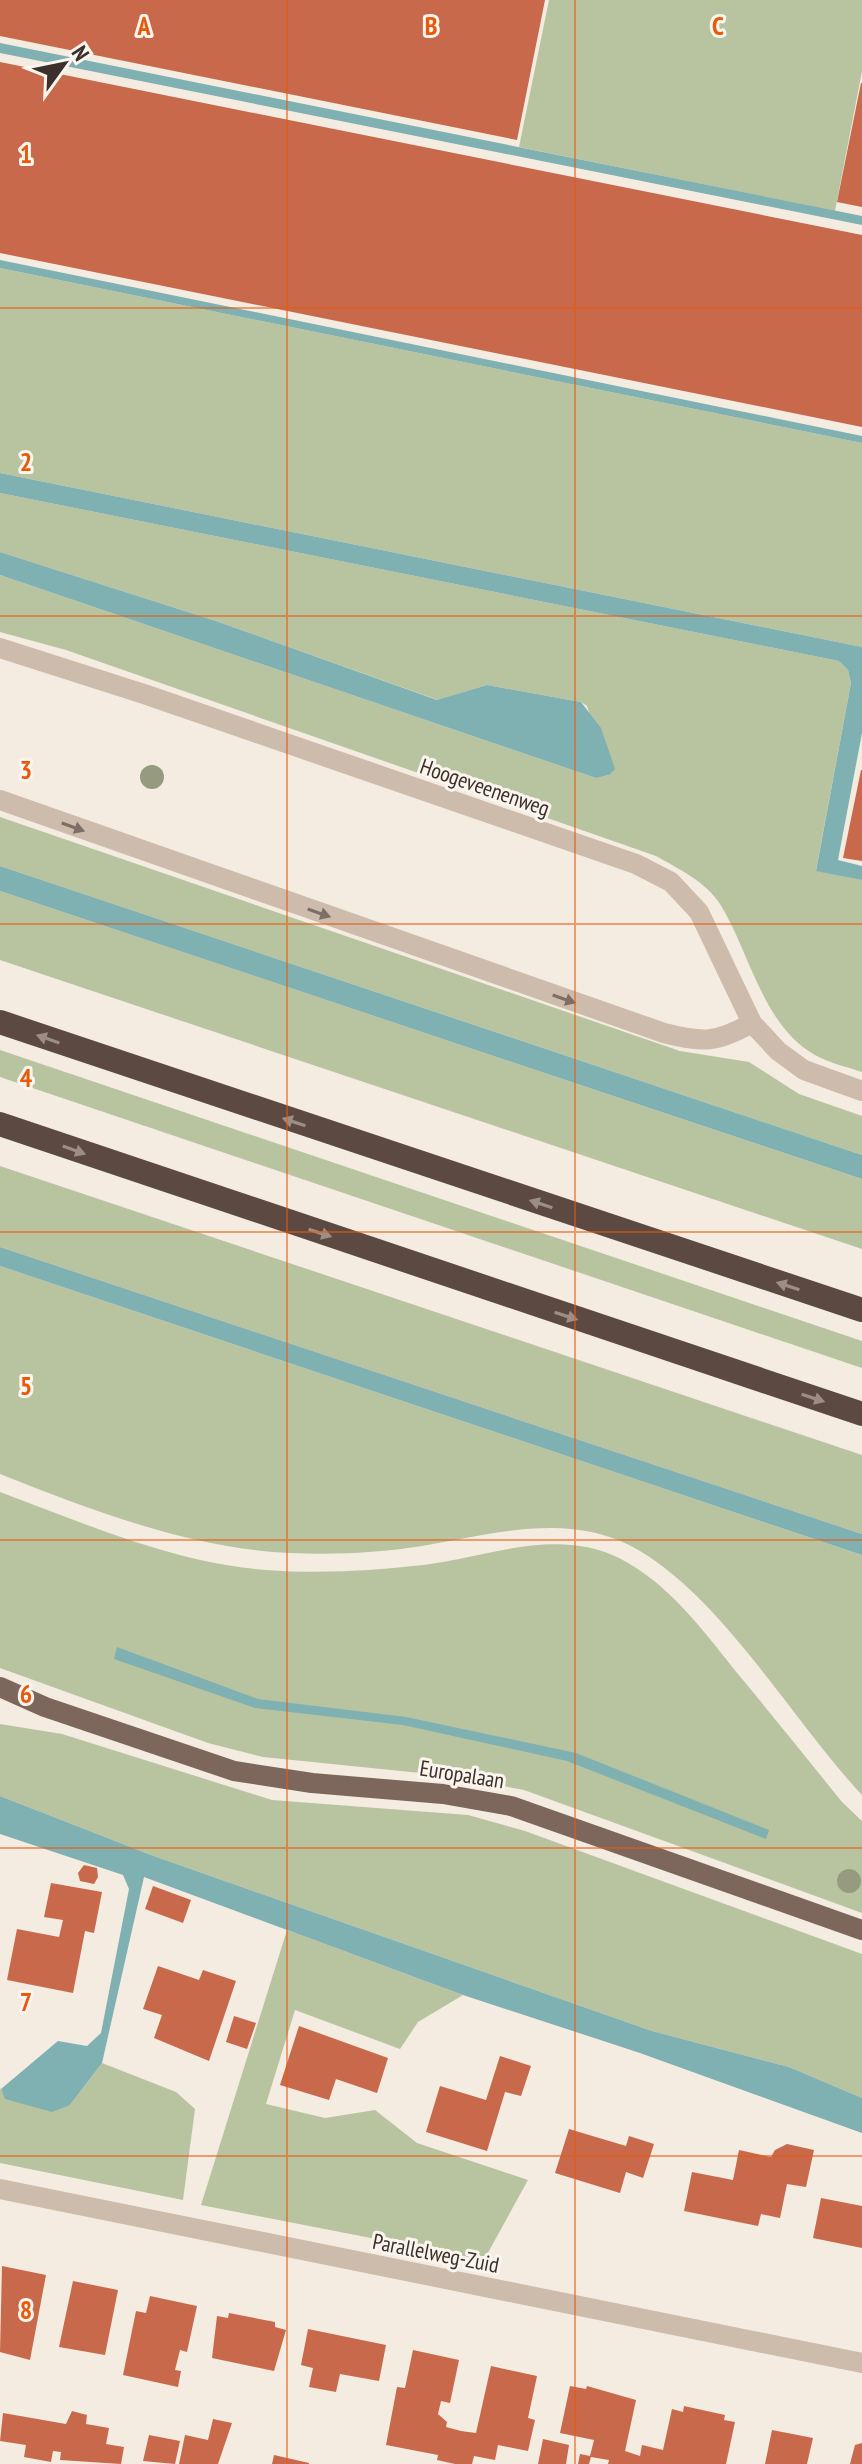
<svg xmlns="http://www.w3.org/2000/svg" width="862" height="2464" font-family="'PT Sans Narrow',sans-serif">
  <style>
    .green { fill: #b8c4a0 }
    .water { fill: #7fb0b2 }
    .building { fill: #c8694b }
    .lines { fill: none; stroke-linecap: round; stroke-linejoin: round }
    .minor { stroke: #cdbbac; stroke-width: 20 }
    .major { stroke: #7d675c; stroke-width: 20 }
    .highway { stroke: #5c4a42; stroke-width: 24 }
    .tree { fill: #969b7f }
    .oneway { fill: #7d6f65 }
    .oneway2 { fill: #9c8e87 }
    .grid { fill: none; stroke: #e8590c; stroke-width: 2; stroke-opacity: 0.55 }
    .labels { text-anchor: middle; stroke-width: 6; stroke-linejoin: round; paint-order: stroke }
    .street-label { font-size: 22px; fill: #3b302b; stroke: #fbf5ee }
    .grid-label { font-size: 26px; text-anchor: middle; font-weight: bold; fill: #e8590c; stroke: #fbf5ee; stroke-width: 6; stroke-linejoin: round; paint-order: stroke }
  </style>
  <rect width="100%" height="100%" fill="#f4ebe1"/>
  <path class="green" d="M549,0h313v71l-27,140 -316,-64z
    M0,268l862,175v204l-862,-174z
    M0,493l839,168 9,9 3,13 -35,187 46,10v192c-15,-5 -33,-9 -47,-17 -53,-30 -65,-103 -95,-151 -14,-22 -41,-35 -64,-48l-590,-206 -66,-18v-57l596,203 13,-3 -22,-69 -6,-4 -94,-17 -49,15 -222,-79 -216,-69z
    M0,817l680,234 69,11 50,32 63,22v39l-862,-289z
    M0,891l862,288v70l-862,-289z
    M0,1050l862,291v27l-862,-291z
    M0,1166l862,289v79l-862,-287z
    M0,1266l862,289v240c-69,-74 -137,-193 -222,-244 -68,-41 -146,-17 -218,-5 -44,7 -88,9 -132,7 -101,-5 -197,-42 -290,-79z
    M0,1492c86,32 174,71 266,78 52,4 105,1 157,-5 64,-8 133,-38 196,-7 52,26 88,78 124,122 33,40 66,81 99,122l20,19v92l-338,-123 -74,-14 -187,-19 -55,-14 -208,-75z
    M0,1724l62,10 210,66 196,15 57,16 337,123v144l-73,-31 -137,-36 -501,-176 -151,-59z
    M287,1930l176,65 -45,27 -18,27 -105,-39 -29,94 59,14 50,-8 42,33 111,37 -44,80 -283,-55z
    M102,2063l74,29 19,17 -12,91 -183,-37v-75l6,11 64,6z"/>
  <path class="water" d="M0,43l862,173v9l-862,-172z
    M0,260l862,176v7l-862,-175z
    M0,473l862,174v86l-24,127 24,6v14l-46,-9 35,-188 -3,-13 -9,-9 -839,-168z
    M0,552l216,69 221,79 50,-15 94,17 20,26 14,41 -6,6 -13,3 -596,-203z
    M0,866l862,289v24l-862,-288z
    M0,1247l862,287v21l-862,-289z
    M117,1647l141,52 148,18 170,36 193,77 -3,9 -199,-78 -164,-36 -148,-17 -141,-49z
    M0,1796l151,59 501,176 137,36 73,31v35l-222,-80 -177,-58 -319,-118 -42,186 -32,42 -18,7 -47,-13 -4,-10 57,-48 29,5 14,-13 28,-144 -6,-14 -123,-41z"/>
  <path class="building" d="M0,0h545l-28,140 -517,-104z
    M0,62l862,173v192l-862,-174z
    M861,83h1v124l-25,-5z
    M861,770h1v91l-19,-3z
    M84,1865l13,3 1,9 -4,7 -14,-3 -2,-8z
    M51,1883l51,9 -8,41 -9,-2 -12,62 -66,-13 10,-51 42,8 4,-17 -19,-3z
    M153,1886l38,14 -8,23 -38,-14z
    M158,1966l41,14 4,-10 33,11 -27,80 -55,-23 8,-23 -19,-6z
    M234,2016l22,7 -9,26 -21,-7z
    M299,2026l89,32 -11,35 -41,-14 -7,21 -49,-15z
    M500,2056l31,10 -10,30 -16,-4 -18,59 -61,-19 14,-46 46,14z
    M569,2129l57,17 3,-10 25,8 -11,34 -17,-6 -6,21 -65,-20z
    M787,2144l27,6 -8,37 -19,-3 -7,34 -19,-4 -3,12 -74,-15 8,-39 41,8 6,-30 32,7 4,-7z
    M821,2198l41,8v42l-49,-10z
    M2,2266l44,9 -16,85 -30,-8z
    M73,2281l45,9 -13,65 -46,-8z
    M150,2296l47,10 -10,46 -7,-2 -5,20 6,1 -3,16 -55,-12 13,-64 10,2z
    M229,2313l46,9v5l11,3 -12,41 -62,-13 5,-42 11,2z
    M308,2329l78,16 -7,36 -39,-7 -4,18 -27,-5 4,-19 -12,-3z
    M413,2350l46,10 -9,43 -9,-2 -3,13 9,8 -1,5 15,4 15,2 15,-67 46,10 -9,42 7,2 -7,31 -30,-6 -3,15 -21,-4 -2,8h-17l-18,-4 1,-5 -52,-10 11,-58 8,1z
    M570,2386l16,3 1,-3 49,14 -11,51 15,5 2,-11 21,5 9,-41 11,3 1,-6 41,9 -1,5 11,2 -9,42h-118l1,-4 -18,-3 -2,7h-11l2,-10 10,2 4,-16 -34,-7z
    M72,2411l15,4 -1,9 23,4 -3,16 18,3 -3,17 -61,-4 1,-8 -8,-1 -2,11 -27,-5 2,-12 -26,-4 3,-28 63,11z
    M213,2419l19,4 -14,41h-39l6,-29 23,5z
    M772,2430l41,8 -6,26h-42z
    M149,2435l31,6 -5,23 -32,-3z
    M543,2439l26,6 -3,19h-28z
    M862,2443v21h-12l5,-19z
    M274,2455l35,8v1h-37z"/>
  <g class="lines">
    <path class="minor" d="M0,648l144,46 492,170 35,18 28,30 53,111 26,28 26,19 58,21
      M0,800l664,233c40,10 52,10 88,-10
      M0,2189l862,174"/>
    <path class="major" d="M0,1687l45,20 189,64 78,12 131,11 68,12 351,124"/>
    <path class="highway" d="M0,1022l862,288
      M0,1124l862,290"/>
  </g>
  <g class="tree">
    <circle cx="152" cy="777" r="12"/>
    <circle cx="849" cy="1881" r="12"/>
  </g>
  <defs><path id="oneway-solid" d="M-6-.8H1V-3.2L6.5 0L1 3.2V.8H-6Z" transform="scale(2)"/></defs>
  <g class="oneway">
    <use href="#oneway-solid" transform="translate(73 827) rotate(20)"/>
    <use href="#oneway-solid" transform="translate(319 913) rotate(19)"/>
    <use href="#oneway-solid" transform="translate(564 999) rotate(19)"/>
  </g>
  <g class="oneway2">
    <use href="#oneway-solid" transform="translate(48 1039) rotate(-161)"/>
    <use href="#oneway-solid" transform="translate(294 1122) rotate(-162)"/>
    <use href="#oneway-solid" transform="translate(74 1150) rotate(20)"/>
    <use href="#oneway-solid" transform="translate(541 1204) rotate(-162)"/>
    <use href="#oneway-solid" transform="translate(320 1233) rotate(18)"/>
    <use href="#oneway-solid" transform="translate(788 1286) rotate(-162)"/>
    <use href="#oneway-solid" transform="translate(566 1316) rotate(18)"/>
    <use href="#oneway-solid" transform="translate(813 1398) rotate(18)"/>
  </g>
  <path class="grid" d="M287,0v2464M575,0v2464M0,308h862M0,616h862M0,924h862M0,1232h862M0,1540h862M0,1848h862M0,2156h862"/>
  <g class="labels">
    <g class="street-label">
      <text transform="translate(485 787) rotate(19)" y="8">Hoogeveenenweg</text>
      <text transform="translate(462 1774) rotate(9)" y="8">Europalaan</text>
      <text transform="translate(436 2253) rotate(11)" y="8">Parallelweg-Zuid</text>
    </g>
  </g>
  <g class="grid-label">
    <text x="144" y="35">A</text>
    <text x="431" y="35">B</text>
    <text x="718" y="35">C</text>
    <text x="26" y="163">1</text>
    <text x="26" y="471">2</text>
    <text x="26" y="779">3</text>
    <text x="26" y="1087">4</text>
    <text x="26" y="1395">5</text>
    <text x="26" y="1703">6</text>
    <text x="26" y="2011">7</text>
    <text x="26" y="2319">8</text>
  </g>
  <g transform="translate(64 64) rotate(57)" stroke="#fbf5ee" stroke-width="6" paint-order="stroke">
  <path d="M0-6L14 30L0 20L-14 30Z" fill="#3b302b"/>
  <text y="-12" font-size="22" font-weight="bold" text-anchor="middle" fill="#3b302b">N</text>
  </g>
</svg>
